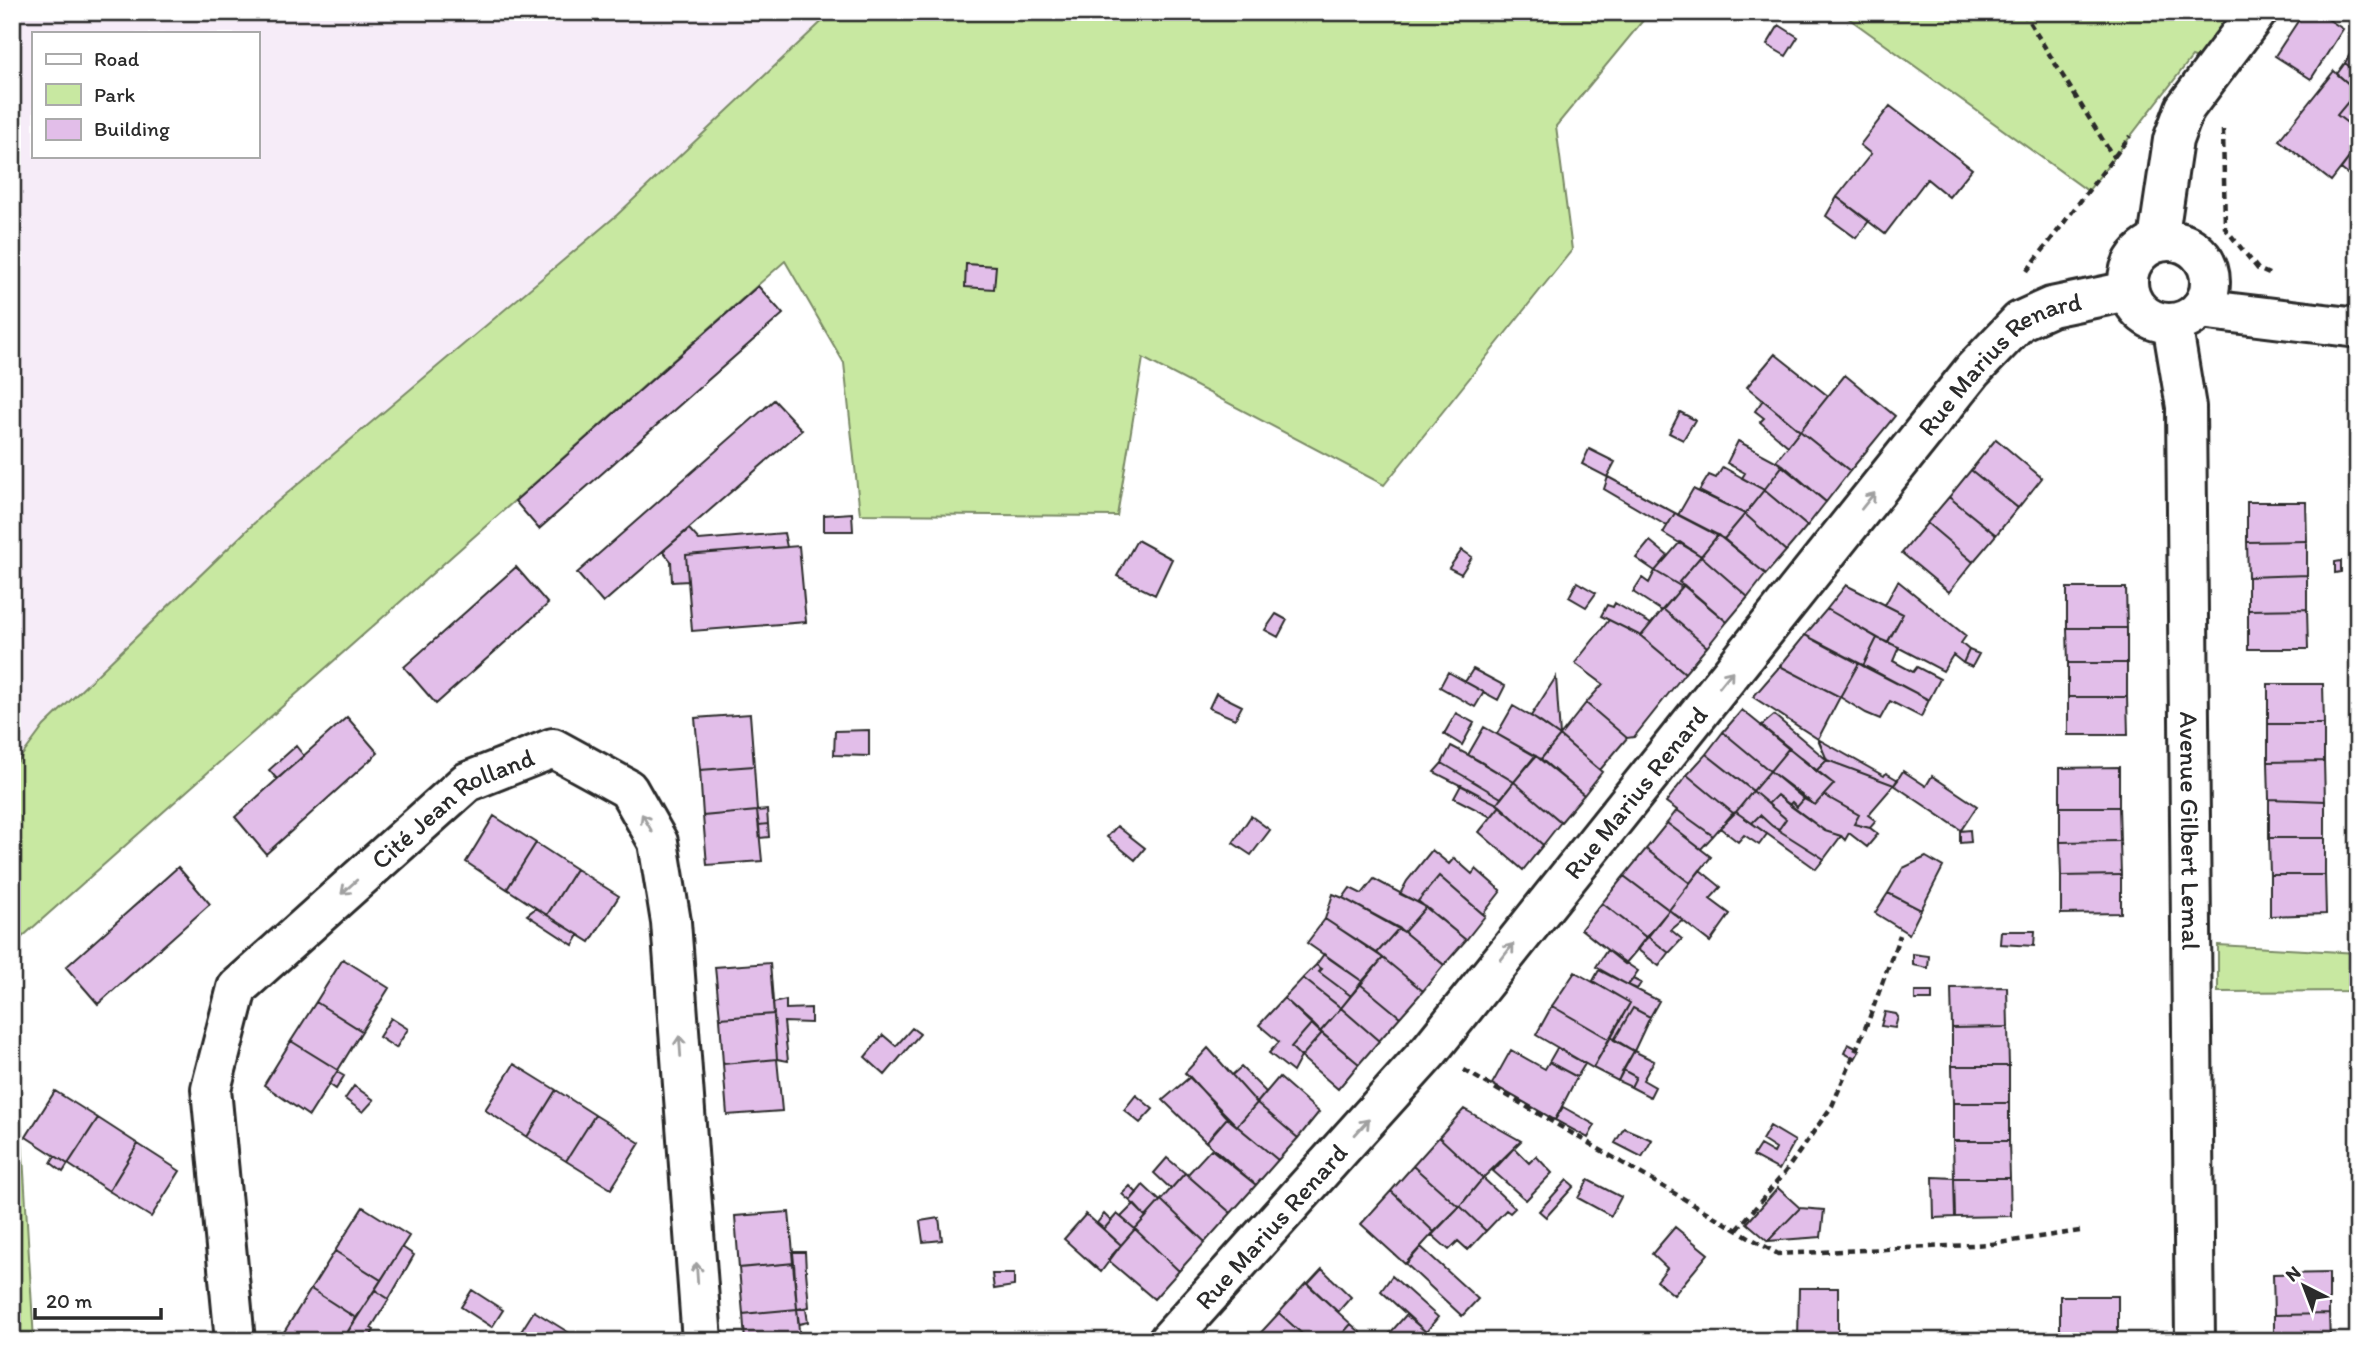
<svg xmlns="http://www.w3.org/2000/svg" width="2370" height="1353" font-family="Itim,sans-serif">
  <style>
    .built { fill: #f6ecf8; fill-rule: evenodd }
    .green { fill: #c8e8a1; stroke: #7a8a66; stroke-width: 2 }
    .building { fill: #e2bee9; stroke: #2b2b2b; stroke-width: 2 }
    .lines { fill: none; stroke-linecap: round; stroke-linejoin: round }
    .minor-casing { stroke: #2b2b2b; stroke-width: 44 }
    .path { stroke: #2b2b2b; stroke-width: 4.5; stroke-dasharray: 7 5; stroke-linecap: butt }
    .minor { stroke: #fff; stroke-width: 38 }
    .oneway { stroke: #a0a0a0 }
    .labels { text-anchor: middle; stroke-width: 5; stroke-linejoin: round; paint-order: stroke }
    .street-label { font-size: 26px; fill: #2b2b2b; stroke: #fff }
  </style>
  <rect width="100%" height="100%" fill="#fff"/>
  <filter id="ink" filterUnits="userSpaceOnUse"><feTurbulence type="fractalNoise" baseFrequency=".0143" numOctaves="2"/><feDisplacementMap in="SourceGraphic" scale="14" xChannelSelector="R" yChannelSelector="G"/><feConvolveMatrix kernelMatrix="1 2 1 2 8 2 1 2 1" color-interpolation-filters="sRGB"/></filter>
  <g filter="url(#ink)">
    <path class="built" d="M12,12h820l-215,203 -346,292 -227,219 -32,43zM33,33h224v123h-224z"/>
    <path class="green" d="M832,12h818l-94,114 16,124 -188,235 -241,-127 -26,158 -257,-2 -16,-151 -59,-102 -773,685v-177l32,-43 227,-219 346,-292z
      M1840,12h417l-40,54 -25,-9 -104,134z
      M2218,945l140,8v38l-140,1z
      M12,969l22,372h-22z"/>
    <path class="building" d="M2304,12h13l26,17 -32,50 -36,-23z
      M1779,25l19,12 -12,19 -19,-11z
      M2358,40v33l-13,-10z
      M2345,63l13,10v58l-21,-16 20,-24 -20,-17z
      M2334,71l23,20 -20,24 21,16v15l-27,35 -52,-41z
      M1890,106l82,63 -23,28 -22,-18 -42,55 -48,-37 34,-43 -11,-9z
      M2358,146v33l-2,2 -15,-12z
      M1837,197l32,24 -13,17 -30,-22z
      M966,264l30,2 -2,23 -29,-2z
      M758,286l25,28 -244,215 -24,-28z
      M1775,354l53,42 -28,35 -53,-44z
      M1845,375l50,41 -45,55 -50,-40z
      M774,400l28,30 -199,173 -26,-30z
      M1763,400l37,31 -12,15 -28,-24 4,-4 -9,-7z
      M1680,412l15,8 -12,20 -14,-7z
      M1800,431l50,40 -24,31 -50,-41z
      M1996,439l46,39 -24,30 -47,-38z
      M1738,441l45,24 -19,25 -22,-12 3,-5 -18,-10z
      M1589,449l26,13 -8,15 -25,-13z
      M1783,465l43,37 -19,24 -43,-36z
      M1723,467l41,23 -19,24 -46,-23 10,-16 7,3z
      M1971,470l47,38 -22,27 -47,-38z
      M1608,477l67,36 -8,13 -63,-37z
      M1693,489l52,25 -21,25 -46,-24z
      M1764,490l43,36 -21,25 -41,-37z
      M1949,497l47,38 -23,27 -46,-39z
      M2247,502h59l1,39 -60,1z
      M852,513l1,18h-29v-16z
      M1675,513l43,22 -17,21 -38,-23z
      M1745,514l41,37 -20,23 -42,-35z
      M1927,523l46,39 -24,30 -47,-39z
      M689,529l10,11 85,-7 3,14 -101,8 2,26 -16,1 -1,-21 -8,-10z
      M1718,535l48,39 -18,23 -47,-41z
      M1137,540l35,19 -17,36 -38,-19z
      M1650,541l18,15 -13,15 -19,-13z
      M2307,541v34l-59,2 -1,-35z
      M1680,542l21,14 -22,26 5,3 -2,2 -27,-16z
      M799,546l7,76 -114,9 -6,-76z
      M1462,550l10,7 -11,17 -12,-6z
      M1701,556l47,41 -21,25 -48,-40z
      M2341,561v11l-6,1v-11z
      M516,567l32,37 -112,100 -32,-37z
      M1655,571l27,16 -20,24 -29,-19 9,-14 7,5z
      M2307,575v34l-59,1v-33z
      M1898,581l68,55 -5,7 8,7 -6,13 -10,-8 -10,16 -55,-29 15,-28 -18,-9z
      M1577,582l19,11 -10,14 -17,-10z
      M1684,585l43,37 -20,25 -44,-38z
      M1846,585l57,29 -16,29 -60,-34z
      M2067,588h59l1,40h-60z
      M1615,603l36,21 -10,12 -40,-20 6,-11 6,2z
      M1663,609l44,38 -22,26 -44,-37z
      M1827,609l50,29 -14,28 -58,-31z
      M2307,609l1,40h-60v-39z
      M1276,614l11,6 -9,17 -13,-7z
      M1609,620l32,16 44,37 -51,64 -7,1 -41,-35 17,-19 -28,-21z
      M2067,628h60v35h-59z
      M1805,635l54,28 -19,34 -60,-31z
      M1877,638l22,9 -6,14 20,11 4,-5 23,12 -11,21 -66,-34z
      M1969,650l10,4 -7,13 -9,-4z
      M1859,663l70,37 -8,17 -31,-16 -10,18 -14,-6 -26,-16z
      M2068,663h59v34h-59z
      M1780,666l60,31 -22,42 -65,-42z
      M1473,669l32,17 -7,14 -33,-18z
      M1448,672l36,20 -9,15 -35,-20z
      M1556,677l4,59 -29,-20z
      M2268,684h55l1,40h-56z
      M1216,693l26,13 -7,13 -26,-11z
      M2068,697h59l1,38h-60z
      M1586,703l41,35 -27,32 -40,-34z
      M1513,706l26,15 21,15 -19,23 -44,-25z
      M1742,710l47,38 -19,23 -47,-39z
      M1456,713l18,10 -12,22 -18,-11z
      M750,714l4,52 -54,4 -5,-52z
      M1774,715l53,45 -11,11 -55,-45z
      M347,717l31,36 -112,101 -31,-37z
      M2268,724h56v37l-56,1z
      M1484,727l51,29 -21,26 -46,-27z
      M869,730v26l-35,-1 1,-24z
      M1723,732l47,39 -17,20 -47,-37z
      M1560,736l42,36 -18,23 -43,-36z
      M1818,739l66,37 2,-3 12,7 -4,5 -67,-25z
      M296,746l8,10 -27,23 -8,-9z
      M1451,746l27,14 36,22 -13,16 -59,-35z
      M1789,748l45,36 -19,21 -45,-34z
      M1706,754l47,37 -17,21 -3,1 -46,-38z
      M1536,756l48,39 -23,27 -47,-40z
      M1827,760l67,25 -26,30 8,6 -6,7 -16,-4 5,-9 -35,-20 10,-11 -18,-13z
      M2324,761l1,40 -56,-2 -1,-37z
      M1442,763l59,35 -4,6 -63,-32z
      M754,766l3,45 -54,5 -3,-46z
      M2119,767v40h-59v-39z
      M1770,771l34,28 -7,8 -5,-5 -3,3 -12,-10 -9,9 -15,-13z
      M1903,771l23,15 6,-10 45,30 -16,24 -67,-45z
      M1687,775l46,38 -20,23 -47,-34z
      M1514,782l47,40 -18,23 -46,-41z
      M1461,785l36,19 3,2 -9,11 -37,-19z
      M1753,791l33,28 -7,10 -7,-3 -12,-11 -8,8 -16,-11z
      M1777,795l48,36 16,5 -17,23 -52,-33 7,3 7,-10 -18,-15z
      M1824,795l35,20 -5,9 16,4 8,6 -11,13 -18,-14 -4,7 -4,-4 -16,-5 -36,-26 3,-3 5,5 7,-8 11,6z
      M2269,799l56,2v37h-56z
      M1500,806l43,39 -20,25 -44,-38z
      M2060,807h59l1,34 -60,1z
      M767,810l1,14 -9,1 -2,-14z
      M1677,810l36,26 -12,13 -34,-26z
      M757,811l5,50 -55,4 -4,-49z
      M1736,812l31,22 -8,11 -15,-10 -6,7 -18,-14z
      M1760,815l12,11 52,33 -8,10 -64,-46z
      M494,816l42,27 -29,46 -41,-27z
      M1251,816l19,14 -19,25 -18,-12z
      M1667,823l44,34 -21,26 -44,-34z
      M768,824l1,13 -9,1 -1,-13z
      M1117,826l28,22 -10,12 -28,-23z
      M1970,830l1,12 -11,1v-12z
      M2269,838h56v37h-55z
      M2120,841l1,34 -60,1 -1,-34z
      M536,843l40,26 -29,46 -40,-26z
      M1646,849l44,34 -21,27 -45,-34z
      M1432,850l17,14 5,-6 18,16 4,-5 25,22 -18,23 -44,-38 -21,25 5,4 -23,-11 7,-13z
      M1926,857l17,10 -22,43 -33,-17 15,-25z
      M178,867l32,37 -112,100 -32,-37z
      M576,869l43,27 -29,46 -43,-27z
      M1700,870l21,17 -11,12 20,15 -20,28 -41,-32z
      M2121,875v38l-60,1v-38z
      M2270,875h55l1,39 -56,2z
      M1439,876l46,40 -19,24 -48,-39z
      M1624,876l45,34 -22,28 -45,-35z
      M1374,879l52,28 -22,25 -61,-34 7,-10 12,6z
      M1888,893l33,17 -12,24 -34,-21z
      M1333,894l10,4 56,30 -22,25 -52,-34z
      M1602,903l45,35 -22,26 -44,-35z
      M1426,907l40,33 -22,25 -40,-33z
      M536,908l43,27 -6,10 -46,-30z
      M1669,910l14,10 -12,10 11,9 -13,14 -22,-17z
      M1325,919l58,39 -20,24 -56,-39z
      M1399,928l45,37 -21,26 -46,-38z
      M2001,931h34l-1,15 -34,-2z
      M1647,936l22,17 -10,13 -22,-17z
      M1607,950l31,21 -10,14 -32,-18z
      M1324,954l39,28 -12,14 -32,-24 3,-3 -6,-4z
      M1913,954l16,2 -1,12 -15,-3z
      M1383,958l40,33 -23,26 -40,-33z
      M343,959l46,29 -27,43 -46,-29z
      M770,963l4,51 -54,4 -5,-51z
      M1316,965l6,4 -3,3 32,24 -10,12 -38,-30z
      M1599,970l60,31 -9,16 -17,-9 -19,32 -3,-3 19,-34 -37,-22z
      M1575,972l55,31 -21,36 -57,-33z
      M1303,978l38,30 -21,24 -36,-34z
      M1633,979l8,4 -4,6 -9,-4z
      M1360,984l40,33 -21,24 -38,-33z
      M2007,987l1,40 -56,1 -1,-40z
      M1915,992h17v8h-17z
      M1284,998l28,25 -21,24 10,10 -8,15 -24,-19 10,-11 -20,-17z
      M786,1000v9l25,-1v15l-27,-1 4,39 -11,-2 -4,-56z
      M316,1002l46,29 -24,39 -47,-29z
      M1552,1006l57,33 -16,29 -57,-33z
      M1341,1008l38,33 -20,23 -39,-32z
      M1633,1008l17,9 -16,34 -20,-11z
      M1885,1012l11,2 2,3 -3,11 -14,-2z
      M774,1014l3,45 -54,5 -3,-46z
      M391,1018l17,11 -12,19 -17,-11z
      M1312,1023l10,10 -21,24 -10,-10z
      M2008,1027l1,39h-57v-38z
      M912,1028l8,6 -35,41 -20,-18 18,-22 13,11z
      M1322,1033l37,31 -21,25 -37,-32z
      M1611,1037l23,14 -16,30 -25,-13z
      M291,1041l47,29 -29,46 -45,-31z
      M1848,1044l12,6 -5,9 -11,-6z
      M1208,1048l49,55 -20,23 -52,-53z
      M1557,1048l28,16 -8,13 -28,-15z
      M1511,1050l34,19 4,-7 28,15 -22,43 -63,-36z
      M1634,1051l20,10 -11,19 12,7 -5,10 -19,-10 5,-10 -13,-7z
      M777,1059l5,52 -55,4 -4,-51z
      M514,1064l42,26 -29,47 -42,-27z
      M1952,1066h57v37h-56z
      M1241,1067l25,25 -9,11 -25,-28z
      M1623,1070l13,7 -5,10 -13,-6z
      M337,1072l7,4 -8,13 -7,-5z
      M1190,1077l37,41 -21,24 -43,-42z
      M1279,1077l40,35 -21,26 -41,-35z
      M354,1086l20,14 -11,12 -18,-13z
      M556,1090l39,25 -29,46 -39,-24z
      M55,1091l43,27 -30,46 -42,-27z
      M1136,1095l17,14 -13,14 -16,-13z
      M1257,1103l41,35 -20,22 -41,-34z
      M1953,1103h56v38h-56z
      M1563,1107l32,18 -7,13 -33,-18z
      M1464,1109l57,32 -38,37 -44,-41z
      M595,1115l45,28 -29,46 -45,-28z
      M98,1118l40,26 -29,47 -41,-27z
      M1227,1118l51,42 -22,25 -50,-43z
      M1770,1126l25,15 -16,29 -26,-14 7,-11 14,8 2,-4 -14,-9z
      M1624,1128l28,12 -10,17 -27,-14z
      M1439,1137l44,41 -24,29 -46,-41z
      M1953,1141h56l1,37h-56z
      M138,1144l42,27 -29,46 -42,-26z
      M1514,1148l15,15 7,-7 16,17 -26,27 -33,-29z
      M1211,1149l45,36 -25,28 -44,-38z
      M55,1156l13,8 -5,8 -12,-9z
      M1167,1158l18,15 -14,16 -17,-16z
      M1413,1166l46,41 -25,25 -43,-41z
      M1185,1173l46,40 -26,29 -44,-42z
      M1933,1177l21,1 1,39 -21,1z
      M1483,1178l32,30 -5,5 -4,-3 -20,21 -26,-25z
      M1954,1178h56l1,38 -56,1z
      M1567,1180l7,6 -28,31 -7,-6z
      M1588,1180l33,17 -10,19 -33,-18z
      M1143,1185l17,16 -14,16 -16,-16z
      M1130,1186l7,7 -7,8 -8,-7z
      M1778,1188l22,20 -32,33 -21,-18z
      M1391,1191l43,41 -29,32 -44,-40z
      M1161,1200l44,42 -26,29 -44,-42z
      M1134,1204l12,13 -11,12 -14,-12z
      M1460,1206l26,25 -18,19 -10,-9 -9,9 -17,-15z
      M363,1207l46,29 -28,44 -46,-29z
      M1800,1208l24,2 -3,27 -53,4z
      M789,1212l5,51 -55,5 -4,-52z
      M1086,1214l35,31 -20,27 -37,-33z
      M1104,1214l7,7 -7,8 -7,-6z
      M1117,1214l18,15 -14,16 -17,-16z
      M939,1218l3,22 -19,2 -3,-21z
      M1675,1227l33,27 -34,41 -17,-14 10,-13 -15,-14z
      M1135,1229l44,42 -25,28 -46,-39z
      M402,1247l12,8 -25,44 -14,-9z
      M1421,1247l57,52 -16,17 -56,-52z
      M335,1251l46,29 -25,38 -45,-29z
      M792,1252h13l1,19 3,36 -12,2z
      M794,1263l3,46 -54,5 -4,-46z
      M1322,1269l29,28 -13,15 -30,-28z
      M2329,1273v41l-55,1 -1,-41z
      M992,1274h22v12l-20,3z
      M1392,1276l46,41 -12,15 -45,-41z
      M1306,1283l45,41 -15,17h-26l-31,-28z
      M1799,1288h39v53h-40z
      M311,1289l45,29 -14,23h-45l-13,-9z
      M375,1290l14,9 -18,29 3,2 -6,11h-26z
      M472,1290l31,20 -11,17 -31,-20z
      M2060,1296h58v38h-58z
      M797,1309l3,32h-55l-2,-27z
      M797,1309h9l2,13 -9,2z
      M534,1311l42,26 -2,4h-59z
      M1279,1313l31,28h-57z
      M2329,1314l1,27h-56v-26z
      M1406,1315l20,17 9,9h-52z
      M1351,1324l11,10 -6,7h-20z
      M2060,1334h58l1,7h-59z"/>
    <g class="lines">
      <defs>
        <g id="minor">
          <circle cx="2169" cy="282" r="41"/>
          <path d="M2158,241l15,-101 12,-32 72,-96"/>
          <path d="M2200,309l158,19"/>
          <path id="s1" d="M2172,323l14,84 9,934"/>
          <path id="s2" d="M235,1341l-24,-252 26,-101 230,-206 86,-34 75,41 30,53 13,80 31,419"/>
          <path id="s3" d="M1168,1341l262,-291 543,-680 47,-49 31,-14 77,-16"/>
        </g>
      </defs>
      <use href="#minor" class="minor-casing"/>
      <path class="path" d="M2023,12l91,146
        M2223,130l2,98 33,41 11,5
        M2027,271l103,-135
        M1464,1070l314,184 214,-10 88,-13
        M1737,1230l48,-58 47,-66 37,-87 31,-84"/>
      <use href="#minor" class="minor"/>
    </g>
    <defs><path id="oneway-shaft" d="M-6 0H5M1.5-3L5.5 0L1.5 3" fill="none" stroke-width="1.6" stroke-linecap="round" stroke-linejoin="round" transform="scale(1.75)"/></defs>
    <g class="oneway">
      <use href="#oneway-shaft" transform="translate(1868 501) rotate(-51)"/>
      <use href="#oneway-shaft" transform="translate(1726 679) rotate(-51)"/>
      <use href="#oneway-shaft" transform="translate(647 823) rotate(-120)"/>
      <use href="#oneway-shaft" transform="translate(349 887) rotate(138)"/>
      <use href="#oneway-shaft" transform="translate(1507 952) rotate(-52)"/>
      <use href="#oneway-shaft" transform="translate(680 1046) rotate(-94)"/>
      <use href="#oneway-shaft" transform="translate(1362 1127) rotate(-48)"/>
      <use href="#oneway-shaft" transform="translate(697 1273) rotate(-94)"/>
    </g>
  </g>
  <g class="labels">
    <g class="street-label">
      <text dy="9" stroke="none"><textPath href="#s3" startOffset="1288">Rue Marius Renard</textPath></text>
      <text dy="9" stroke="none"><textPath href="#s3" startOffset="721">Rue Marius Renard</textPath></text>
      <text dy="9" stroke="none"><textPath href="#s2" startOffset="640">Cité Jean Rolland</textPath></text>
      <text dy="9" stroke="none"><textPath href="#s1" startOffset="509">Avenue Gilbert Lemal</textPath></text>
      <text dy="9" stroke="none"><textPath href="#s3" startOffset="154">Rue Marius Renard</textPath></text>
    </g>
  </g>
  <rect width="2370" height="1353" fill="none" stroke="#fff" stroke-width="42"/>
  <rect x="21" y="21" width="2328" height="1311" fill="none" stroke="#2b2b2b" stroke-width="2.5" filter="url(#ink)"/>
  <rect x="32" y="32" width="228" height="126" fill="#ffffff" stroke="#aaaaaa" stroke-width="2"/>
  <rect x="46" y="54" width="35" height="10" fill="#ffffff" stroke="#aaaaaa" stroke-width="2"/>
  <text x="94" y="66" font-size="21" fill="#2b2b2b">Road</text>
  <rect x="46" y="84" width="35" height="21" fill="#c8e8a1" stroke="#aaaaaa" stroke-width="2"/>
  <text x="94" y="102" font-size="21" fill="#2b2b2b">Park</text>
  <rect x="46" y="119" width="35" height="21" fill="#e2bee9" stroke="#aaaaaa" stroke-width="2"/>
  <text x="94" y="136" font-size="21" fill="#2b2b2b">Building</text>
  <g transform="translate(2304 1286) rotate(318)" stroke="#ffffff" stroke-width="5" paint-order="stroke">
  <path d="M0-5L12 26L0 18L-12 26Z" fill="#2b2b2b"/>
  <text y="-10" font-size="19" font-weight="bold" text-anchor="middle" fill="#2b2b2b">N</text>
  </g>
  <path d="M35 1308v10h126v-10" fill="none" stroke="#2b2b2b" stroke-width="3.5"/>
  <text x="46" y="1308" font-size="21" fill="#2b2b2b" stroke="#ffffff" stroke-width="5" paint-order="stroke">20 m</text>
</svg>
